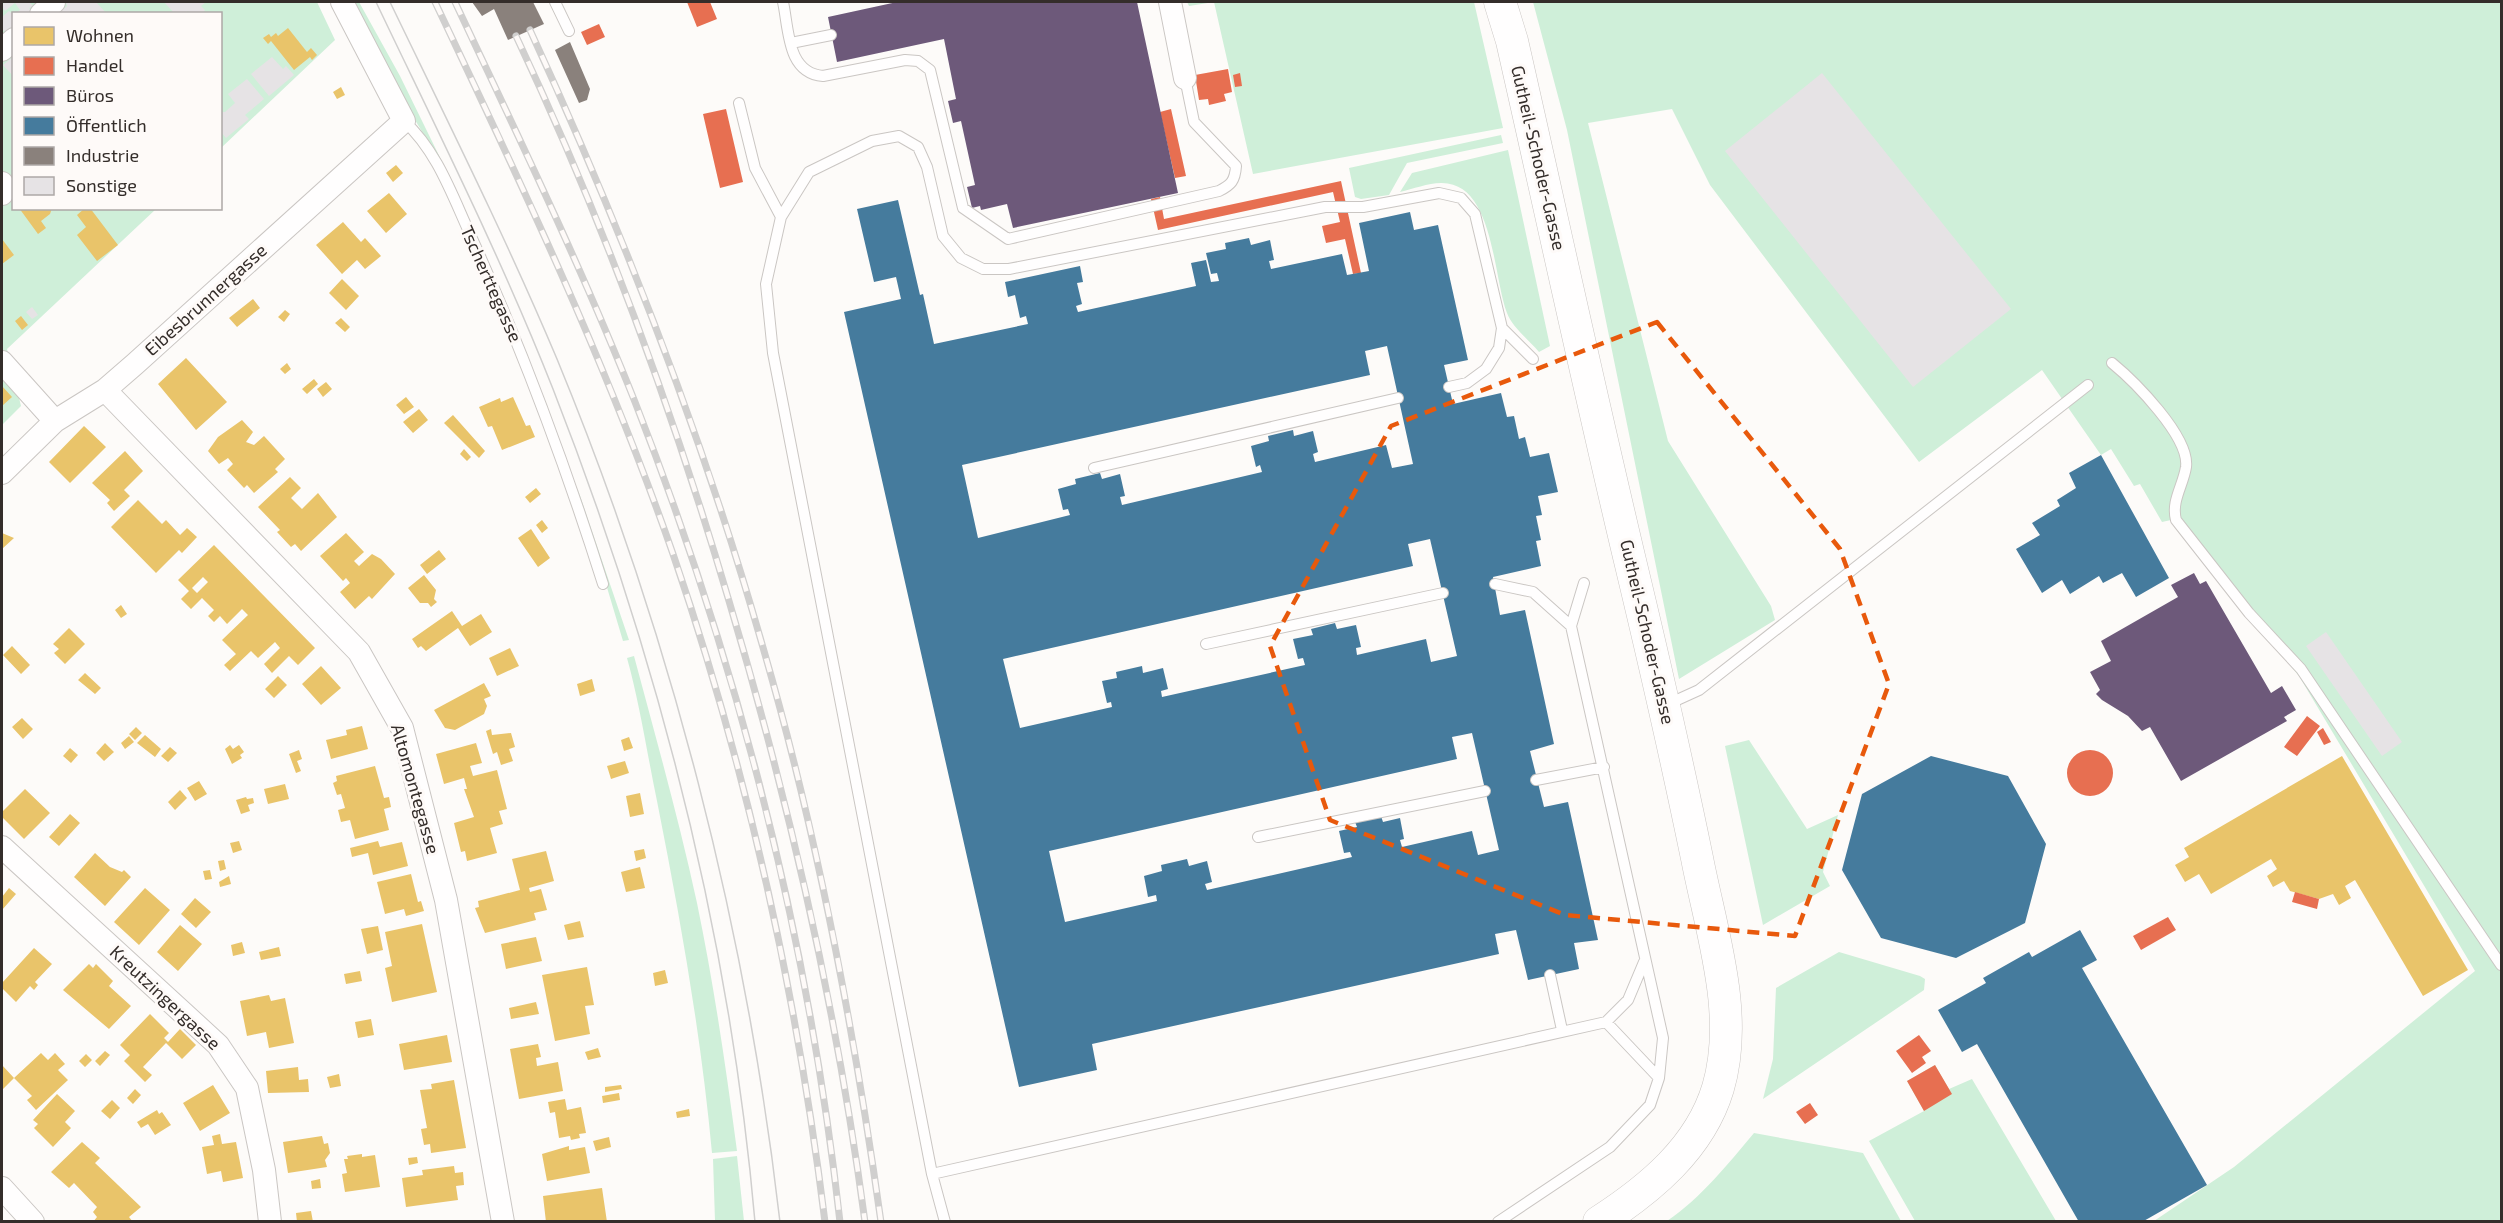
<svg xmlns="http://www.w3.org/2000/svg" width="2503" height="1223" font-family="'Exo 2',sans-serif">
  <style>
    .green { fill: #cfefd9 }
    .homes { fill: #e9c46a; fill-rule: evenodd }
    .shops { fill: #e76f51 }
    .offices { fill: #6d597a }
    .public { fill: #457b9d; fill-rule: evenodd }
    .industry { fill: #8a817c }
    .building { fill: #e6e3e5 }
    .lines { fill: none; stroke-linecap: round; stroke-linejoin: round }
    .lane-casing { stroke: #cac6c3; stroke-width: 12 }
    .street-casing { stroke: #cac6c3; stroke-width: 24 }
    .secondary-casing { stroke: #cac6c3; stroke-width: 33 }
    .lane { stroke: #fffefe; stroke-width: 10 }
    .street { stroke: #fffefe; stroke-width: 22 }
    .secondary { stroke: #fffefe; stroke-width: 32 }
    .tram { stroke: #d0cfce; stroke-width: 1.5 }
    .rail-casing { stroke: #d0cfce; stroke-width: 7 }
    .rail { stroke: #fefaf8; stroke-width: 4.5; stroke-dasharray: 14; stroke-linecap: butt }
    .marked { fill: none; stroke: #e8590c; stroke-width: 4.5; stroke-dasharray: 12 8; stroke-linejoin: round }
    .labels { text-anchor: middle; stroke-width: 6; stroke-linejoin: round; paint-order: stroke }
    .street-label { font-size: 18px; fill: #342d2a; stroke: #fefaf8 }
  </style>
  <rect width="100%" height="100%" fill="#fdfbf9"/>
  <path class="green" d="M2,2h315l18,38 -114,108 -1,-134h-206v194l142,1 -149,140 14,57 -19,19z
    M355,2h4l41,74 50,102 -38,-63z
    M1187,2h287l29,126 -250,46 -39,-172 -25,4z
    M1533,2h968v1219h-347l80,-54 241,-196 -176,-295 -128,-156 -9,2 -22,-38 -6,2 -23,-37 -10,6 -59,-85 -123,92 -209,-277 -38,-76 -84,14 80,318 103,165 4,14 -96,59 -112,-549z
    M1501,135l2,8 -96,20 -18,32 -28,4 -6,-2 -6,-29z
    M1508,150l42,196 -11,6c-9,-11 -27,-25 -32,-39 -14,-36 -13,-131 -66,-130 -13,0 -28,6 -41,9l12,-19z
    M577,487l52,153 -6,1z
    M634,656c22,82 45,164 63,247 17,82 29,165 40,248l-25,2c-11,-119 -32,-236 -55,-352 -10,-48 -17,-96 -30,-143z
    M1749,740l58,89 31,-14 -15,57 7,14 -67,39 -38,-179z
    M1839,952l81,24 5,3 -1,11 -161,109 10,-40 3,-71z
    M1935,1065l14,24 23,-10 84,142h-141l-46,-80 55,-30 -17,-30z
    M1754,1133l109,20 38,68h-234c35,-24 60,-56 87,-88z
    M737,1156l7,65h-29l-2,-62z"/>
  <path class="homes" d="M288,28l19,24 4,-4 6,7 -5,5 -2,-3 -16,13 -23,-29 -3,3 -5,-6 6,-4 2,3 5,-4 2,3z
    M341,87l4,8 -8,4 -4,-7z
    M396,165l7,8 -10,9 -7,-9z
    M389,193l18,21 -21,19 -19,-22z
    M19,208h33l-2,6 -9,7 5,7 -8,6z
    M85,208h5l28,37 -21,16 -20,-26 9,-8 -9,-12z
    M343,222l18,20 4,-4 16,18 -16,13 -8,-9 -15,14 -26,-29z
    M2,239l12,16 -12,9z
    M342,279l17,17 -13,14 -17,-17z
    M253,299l7,9 -23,19 -8,-9z
    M285,310l5,4 -6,8 -6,-5z
    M21,316l7,9 -6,5 -7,-9z
    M341,318l9,9 -5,5 -10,-9z
    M186,358l41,44 -31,28 -38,-46z
    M287,363l4,6 -6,5 -5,-5z
    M314,379l4,5 -11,10 -5,-5z
    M326,382l6,7 -9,8 -6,-8z
    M2,386l10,11 -10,9z
    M406,397l8,10 -10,7 -8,-9z
    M513,397l13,29 4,-1 5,12 -33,13 -10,-24 -4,1 -9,-20 21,-9 1,4z
    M419,409l9,11 -15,13 -10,-11z
    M453,415l32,36 -6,7 -35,-35z
    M242,420l11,12 -7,10 8,3 10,-9 21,23 -10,10 3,3 -24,21 -7,-8 -3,3 -17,-18 6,-6 -5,-6 -9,6 -11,-13 10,-14z
    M84,426l22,21 -36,36 -21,-21z
    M464,449l7,8 -4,4 -7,-7z
    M125,451l18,20 -19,19 6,6 -16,15 -7,-8 3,-3 -18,-17z
    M290,477l11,11 -10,10 11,11 16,-16 19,24 -36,34 -6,-7 -4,3 -14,-15 3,-2 -22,-23z
    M536,488l5,6 -11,9 -5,-6z
    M138,500l24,24 4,-4 14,15 7,-7 10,9 -15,16 -3,-3 -23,23 -45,-46z
    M542,520l6,8 -6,5 -6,-8z
    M531,529l19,29 -12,9 -20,-29z
    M2,533l12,5 -12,11z
    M346,533l18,19 -10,9 5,5 13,-12 9,5 14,15 -23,25 -3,-3 -14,13 -15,-17 10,-9 -4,-5 -3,3 -23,-25z
    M214,545l101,103 -17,17 -9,-9 -17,17 -8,-9 16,-16 -5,-6 -17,16 -7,-7 -21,20 -6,-6 12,-11 -14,-14 26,-25 -6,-6 -15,15 -7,-8 -6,6 -6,-6 6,-6 -12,-12 -11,11 -10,-10 8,-8 -11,-11zM203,577l5,5 -11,11 -5,-5z
    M439,550l7,9 -19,15 -7,-9z
    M424,575l12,15 -2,9 3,3 -6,5 -3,-4h-8l-12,-15z
    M121,605l6,9 -6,4 -6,-8z
    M452,611l10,15 19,-12 11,18 -22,14 -12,-18 -32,23 -5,-5 -3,2 -6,-9z
    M69,628l16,16 -20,20 -11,-11 5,-4 -6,-5z
    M12,646l18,19 -9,9 -18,-19z
    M510,648l9,18 -22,10 -8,-18z
    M321,666l20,22 -20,17 -19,-21z
    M85,673l16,15 -6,6 -17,-14z
    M278,676l9,9 -13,13 -9,-9z
    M592,679l3,12 -15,5 -3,-12z
    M484,683l7,13 -7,3 3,7 -3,8 -29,16 -10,-2 -11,-18z
    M22,718l11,11 -10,10 -11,-12z
    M362,726l6,23 -37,10 -5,-19 21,-5 -1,-5z
    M136,727l6,6 -7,7 -6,-6z
    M491,729l1,6 19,-2 4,14 -6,2 4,12 -12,4 -4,-13 -4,2 -7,-23z
    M145,735l16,14 -6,8 -18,-14z
    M129,736l5,6 -9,7 -4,-6z
    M629,737l4,11 -9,3 -3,-11z
    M105,743l9,9 -10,9 -8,-8z
    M476,743l6,20 -12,3 3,10 24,-6 10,39 -8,2 4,13 -13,4 7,25 -30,8 -2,-10 -4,1 -7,-29 20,-6 -10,-28h3l-3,-11 -20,6 -8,-30z
    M230,745l3,4 6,-4 5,7 -4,3 2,3 -10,6 -7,-15z
    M170,747l7,6 -9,9 -7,-6z
    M70,748l8,7 -7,8 -8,-7z
    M299,750l3,9 -5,2 4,10 -5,2 -7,-19z
    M2342,756l126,214 -45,26 -68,-116 -10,6 6,12 -12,7 -6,-11 -14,5 -29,-8 -6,-10 -11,6 -6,-11 10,-7 -6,-10 -60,35 -12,-20 -14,8 -10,-17 14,-8 -5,-9z
    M625,761l4,12 -18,6 -4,-13z
    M375,766l9,32 5,-1 2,10 -7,2 5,21 -34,9 -5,-19 -9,2 -3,-12 7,-2 -4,-14 -4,1 -4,-12 4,-2 -1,-5z
    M199,781l8,13 -12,7 -8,-13z
    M285,784l4,15 -21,5 -4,-15z
    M25,789l25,24 -26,26 -22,-22v-5z
    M180,790l7,8 -12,12 -7,-8z
    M640,793l4,21 -14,3 -4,-21z
    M246,797l1,2 6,-1 1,5 -6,2 2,6 -9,3 -5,-14z
    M70,814l10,9 -21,23 -10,-9z
    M239,841l3,9 -9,3 -3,-10z
    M378,841l2,6 22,-5 6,24 -35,9 -5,-22 -16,4 -2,-9z
    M644,849l2,9 -10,3 -2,-10z
    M546,851l8,30 -25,7 1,4 11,-3 6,21 -13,3 2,7 -51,13 -10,-25 4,-1 -1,-6 42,-11 -8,-31z
    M95,853l15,14 12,5 2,-2 7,7 -26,29 -31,-29z
    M224,860l2,9 -6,2 -2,-10z
    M640,867l5,21 -19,4 -5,-20z
    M210,870l2,9 -7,1 -2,-9z
    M411,874l7,28 3,-1 3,10 -18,5 -2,-7 -19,5 -8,-32z
    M229,876l2,8 -11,3 -1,-5z
    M9,888l7,6 -14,16v-13z
    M145,888l25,22 -31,35 -25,-23z
    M195,898l16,14 -15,16 -15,-14z
    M580,921l4,16 -16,3 -4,-15z
    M422,924l15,68 -45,10 -7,-34 7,-2 -7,-34z
    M180,925l22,19 -24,27 -21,-19z
    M378,926l5,24 -16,4 -6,-25z
    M536,937l6,24 -36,8 -5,-25z
    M242,942l3,11 -12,3 -2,-11z
    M279,947l2,9 -20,4 -2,-8z
    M34,948l18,16 -17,18 3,3 -4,5 -4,-4 -14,16 -14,-14v-5z
    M89,964l4,4 3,-4 17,17 -4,5 22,20 -22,23 -46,-39z
    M587,967l7,38 -9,1 5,28 -35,7 -13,-66z
    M665,970l3,13 -13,3 -2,-13z
    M360,971l2,10 -16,3 -2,-10z
    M269,995l2,6 14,-3 9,45 -25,5 -3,-16 -19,4 -7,-35z
    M536,1002l3,12 -28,5 -2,-11z
    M150,1014l19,19 -5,5 4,4 12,-13 16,16 -14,14 -16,-16 -23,24 9,8 -7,7 -21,-21 6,-6 -10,-10z
    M371,1019l3,16 -16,3 -3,-16z
    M447,1035l5,27 -48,8 -5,-26z
    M538,1044l3,13 -5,1 1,8 21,-4 5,29 -44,8 -9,-50z
    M598,1048l3,9 -13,3 -3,-8z
    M105,1051l5,4 -10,11 -5,-5z
    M41,1053l7,7 7,-7 10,11 -7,6 10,10 -32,30 -9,-10 5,-4 -18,-18z
    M86,1054l6,6 -7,7 -6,-6z
    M2,1065l12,13 -12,12z
    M298,1067l1,13 9,-1 1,13 -41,1 -2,-22z
    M339,1074l2,12 -11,2 -3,-11z
    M454,1080l12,68 -35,5 -1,-9 -6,1 -3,-16 6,-1 -7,-38 12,-1 -1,-5z
    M213,1085l17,28 -30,18 -17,-28z
    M621,1085l1,4 -17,3v-5z
    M135,1089l6,6 -8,9 -6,-6z
    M619,1093l1,7 -17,3 -1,-7z
    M57,1094l18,17 -10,11 6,6 -18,19 -19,-19 4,-4 -5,-4z
    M565,1099l2,11 14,-3 5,26 -7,1 1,4 -9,2 -1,-4 -11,2 -4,-26 -5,1 -2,-11z
    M112,1100l8,8 -10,11 -9,-8z
    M689,1109l1,7 -13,2 -1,-6z
    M157,1110l2,4 3,-2 9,13 -16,10 -7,-11 -7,4 -4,-6z
    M220,1134l2,10 14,-2 7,36 -20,4 -2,-11 -14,3 -5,-27 12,-2 -2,-9z
    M322,1136l2,8 4,-1 2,10 -5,7 2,7 -39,6 -5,-31z
    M609,1137l2,10 -15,4 -3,-10z
    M82,1142l18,16 -5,5 46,44 -12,10 4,5h-40l4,-5 -4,-5 4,-5 -23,-24 -5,5 -18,-16z
    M569,1146v4l16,-3 5,26 -43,8 -5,-27z
    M362,1154v3l13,-2 5,32 -35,5 -3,-18 5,-1 -3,-14h4l-1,-3z
    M417,1157l1,6 -9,2 -1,-7z
    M454,1166l1,7 8,-1 1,13 -8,1 2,14 -52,7 -4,-29 21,-3 -1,-5z
    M320,1179l1,9 -9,1 -1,-8z
    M602,1188l5,34h-61l-3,-26z
    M311,1211l2,11h-16l-1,-9z"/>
  <path class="shops" d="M687,2h23l7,17 -20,8z
    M599,24l6,13 -18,8 -6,-13z
    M1228,69l4,23 -8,2 2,7 -17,4 -1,-6 -9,1 -4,-25z
    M1240,73l2,13 -7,1 -2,-12z
    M726,109l17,73 -23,6 -17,-74z
    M1171,109l15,67 -11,2 -15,-66z
    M1341,181l20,92 -8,1 -8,-35 -19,4 -4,-17 18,-4 -7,-30 -175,38 -7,-31 9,-2 4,22z
    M2307,716l13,10 -23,30 -13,-9z
    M2323,728l8,14 -7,3 -7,-13z
    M2067 773a23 23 0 1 1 46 0a23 23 0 1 1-46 0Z
    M2295,892l24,7 -2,10 -25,-7z
    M2168,917l8,13 -35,20 -8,-14z
    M1919,1035l12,16 -9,6 4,6 -14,10 -16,-22z
    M1935,1065l17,29 -28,17 -17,-30z
    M1810,1103l8,12 -13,9 -9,-12z"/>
  <path class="offices" d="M897,2h240l41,191 -165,35 -6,-24 -26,6 -1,-4 -8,2 -5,-21 8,-2 -14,-64 -8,2 -5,-22 8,-2 -12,-60 -107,23 -9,-45z
    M2194,573l6,11 6,-3 65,112 11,-7 14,24 -12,7 3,4 -106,60 -31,-54 -8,4 -14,-15 -26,-16 -6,-6 4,-4 -10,-18 21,-11 -10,-20 77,-44 -7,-12z"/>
  <path class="public" d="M898,200l22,95 3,-1 11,50 94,-20 -2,-8 -6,2 -5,-23 -7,2 -3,-15 75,-16 3,16 -6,1 5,21 -6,2 2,6 118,-26 -5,-23 15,-3 5,22 8,-1 -2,-8 -6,1 -5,-21 20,-4 -1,-6 24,-5 2,7 19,-5 4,20 -5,1 2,8 71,-15 5,21 22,-4 -10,-48 51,-11 4,18 24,-5 30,135 -24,5 9,39 48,-11 6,24 7,-1 5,23 6,-2 5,20 19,-4 9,39 -20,4 4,19 -6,1 5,24 -5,1 5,25 -48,11 7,38 25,-5 29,134 -24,7 14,56 24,-5 30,138 -24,3 5,26 -51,11 -12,-50 -21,4 4,20 -407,90 5,26 -78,17 -175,-775 57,-13 -5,-22 -22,5 -17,-73zM1387,346l26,118 -21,4 -6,-23 -71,17 -2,-8 5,-2 -5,-21 -19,5 -1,-6 -25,6 1,5 -18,5 5,21 4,-2 2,7 -140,33 -2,-8 5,-1 -5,-22 -18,5 -2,-6 -25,6 1,5 -18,5 5,21 5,-1 2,6 -92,23 -16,-73 408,-90 -5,-24zM1430,539l27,117 -26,6 -5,-23 -69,16 -1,-7 5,-1 -5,-22 -19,4 -2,-6 -24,6 2,6 -20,4 5,20 5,-1 2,7 -143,32 -1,-6 7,-2 -5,-21 -20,5 -1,-7 -26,6 1,6 -15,3 5,22 4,-1 1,5 -92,21 -17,-69 410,-93 -5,-22zM1472,733l27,117 -21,5 -6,-24 -70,16 -2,-7 4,-1 -4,-21 -17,4 -2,-6 -26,6 2,5 -18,4 5,22 6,-1 2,5 -145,33 -2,-6 7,-2 -5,-21 -18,5 -2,-7 -26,6 1,6 -18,5 4,21 8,-2 1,6 -92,21 -16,-71 408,-92 -5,-22z
    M2101,455l68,123 -33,19 -14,-24 -19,10 -4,-7 -29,18 -8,-14 -20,13 -26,-44 24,-14 -8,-12 28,-17 -3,-6 19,-12 -7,-15z
    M1931,756l77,20 38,68 -21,79 -69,35 -75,-20 -39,-68 20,-76z
    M2080,930l17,30 -15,8 125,217 -65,37h-63l-102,-178 -15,8 -24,-42 48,-27 -3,-5 46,-26 3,5z"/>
  <path class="industry" d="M472,2h61l11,22 -36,16 -14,-31 -12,7z
    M570,42l20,47 -3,11 -8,3 -24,-53z"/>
  <path class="building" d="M4,2h25l4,4 -4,2 5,6h-19l5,-4 -5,-7 -10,8 -3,-4z
    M66,2h30l11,12h-49l9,-8z
    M164,2h42l-5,4 4,4 -3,4h-12l-2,-3 -4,3h-9z
    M9,11l5,4v14l-6,6 -4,-5 -2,3v-16z
    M14,56v21l-11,-12z
    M272,57l11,12 3,-3 8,9 -25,21 -18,-22z
    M1822,73l189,236 -98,78 -188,-236z
    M247,79l17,20 -19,16 4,4 -23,19 -6,-7v-19h5l10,-9 -7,-9z
    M32,307l6,8 -6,4 -6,-7z
    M2326,632l76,110 -20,14 -76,-110z"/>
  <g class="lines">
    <defs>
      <path id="lane" d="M555,2l14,29
        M783,2c6,28 4,71 40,74l82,-16 13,1 12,9 33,138 45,31 211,-48c12,-6 16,-10 17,-25l-42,-44 -9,-44
        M791,43l40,-8
        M739,103l16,65 26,49
        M404,121c33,30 48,74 66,113 52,114 95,230 133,350
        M1502,328l31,31
        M2112,363c22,18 78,74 74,104 -3,19 -15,34 -10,53l73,93 52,56 200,296
        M1094,468l304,-70
        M1584,583l-13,43 92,412 -4,40
        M1495,584l38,8 38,34
        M1206,644l237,-51
        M1666,705l33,-15 389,-305
        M1536,780l68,-13
        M1258,837l227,-46
        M1550,975l12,55
        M1606,1022l22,-22 16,-38
        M932,1174l674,-152 53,56 -9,27 -40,42 -112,75
        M945,1222l-13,-48 -159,-821 -7,-69 15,-67 28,-45 63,-31 27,-5 19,11 9,20 16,69 18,22 22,11h26l316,-62h38l76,-14 22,5 14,16 27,114 -3,20 -13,21 -19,14 -18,4"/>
      <path id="street" d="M1170,2l15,76
        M41,14l13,-12
        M2,50l12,-11
        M2,183v11
        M2,362l53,59
        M105,390l254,262 43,76 44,172 57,322
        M2,473l53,-52 50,-31 30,-26 269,-243 -62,-119
        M2,847l216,198 29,43 17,82 6,52
        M2,1188l31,34"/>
      <path id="secondary" d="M1500,2l12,39c40,176 78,353 120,528 23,96 45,192 65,289 14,73 43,156 21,230 -18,60 -68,101 -119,134"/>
    </defs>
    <use href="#lane" class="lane-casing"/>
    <use href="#street" class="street-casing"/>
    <use href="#secondary" class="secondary-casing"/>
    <use href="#lane" class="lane"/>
    <use href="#street" class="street"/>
    <use href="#secondary" class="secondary"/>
    <path class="tram" d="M376,2c61,128 125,255 177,387 104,266 177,548 202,833
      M390,2c57,118 116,236 167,357 113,274 189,568 223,863"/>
    <defs>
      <path id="rail" d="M435,2c86,181 172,362 238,552 74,215 124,441 152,668
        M455,2c62,132 126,264 180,400 103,262 174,540 205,820
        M530,30c92,200 174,409 234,621 54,186 90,378 117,571
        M516,36c86,182 156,372 213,565 61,204 108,410 136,621"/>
    </defs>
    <use href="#rail" class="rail-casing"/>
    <use href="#rail" class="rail"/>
  </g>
  <path class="marked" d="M1657,322l183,227 49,135 -94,252 -230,-21 -235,-95 -60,-174 121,-220z"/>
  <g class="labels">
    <g class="street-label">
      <text transform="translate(1538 158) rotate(77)" y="6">Gutheil-Schoder-Gasse</text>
      <text transform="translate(491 284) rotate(66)" y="6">Tscherttegasse</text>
      <text transform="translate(206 300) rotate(-42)" y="6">Eibesbrunnergasse</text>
      <text transform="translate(1647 632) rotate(77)" y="6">Gutheil-Schoder-Gasse</text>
      <text transform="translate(415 789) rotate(74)" y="6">Altomontegasse</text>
      <text transform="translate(165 998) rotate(43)" y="6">Kreutzingergasse</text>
    </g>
  </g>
  <rect width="2503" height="1223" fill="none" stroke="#342d2a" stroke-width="6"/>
  <rect x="12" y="12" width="210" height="198" fill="#fefaf8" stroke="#ada8a6" stroke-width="1.5"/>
  <rect x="24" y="27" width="30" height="18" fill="#e9c46a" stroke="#ada8a6" stroke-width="1.5"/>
  <text x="66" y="42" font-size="18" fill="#342d2a">Wohnen</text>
  <rect x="24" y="57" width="30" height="18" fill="#e76f51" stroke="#ada8a6" stroke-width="1.5"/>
  <text x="66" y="72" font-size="18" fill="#342d2a">Handel</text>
  <rect x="24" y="87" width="30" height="18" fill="#6d597a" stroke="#ada8a6" stroke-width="1.5"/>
  <text x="66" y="102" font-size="18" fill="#342d2a">Büros</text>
  <rect x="24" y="117" width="30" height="18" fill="#457b9d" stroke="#ada8a6" stroke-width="1.5"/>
  <text x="66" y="132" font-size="18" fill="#342d2a">Öffentlich</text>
  <rect x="24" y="147" width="30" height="18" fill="#8a817c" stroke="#ada8a6" stroke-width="1.5"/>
  <text x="66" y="162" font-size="18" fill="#342d2a">Industrie</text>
  <rect x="24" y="177" width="30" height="18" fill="#e6e3e5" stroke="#ada8a6" stroke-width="1.5"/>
  <text x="66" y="192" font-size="18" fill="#342d2a">Sonstige</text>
</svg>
